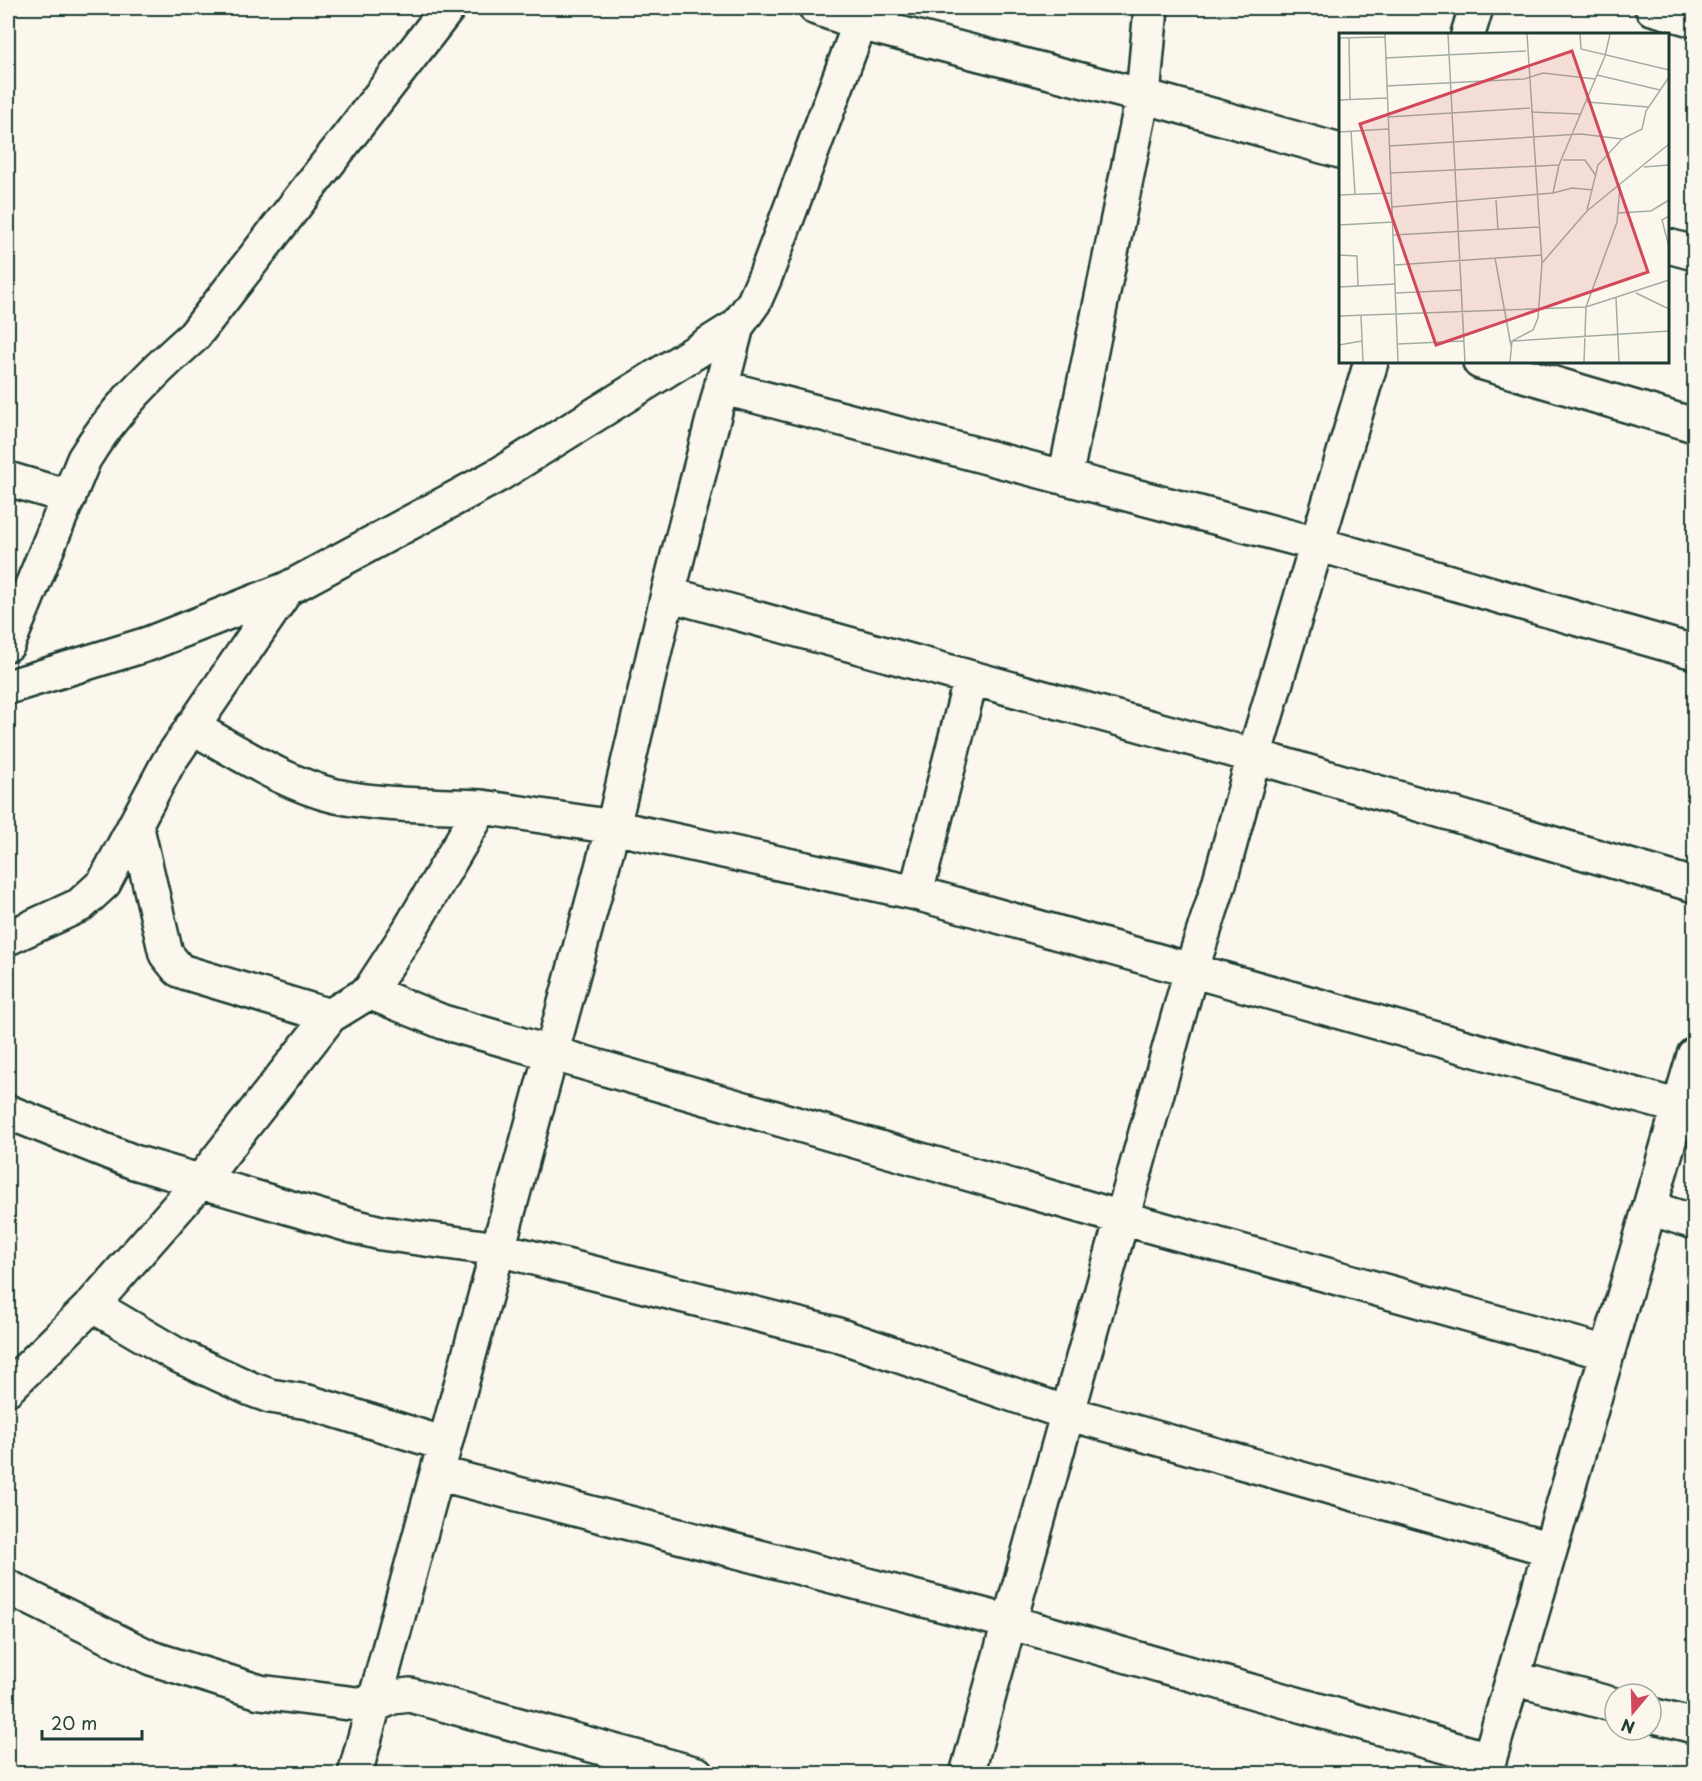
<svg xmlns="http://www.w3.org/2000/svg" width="1702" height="1781" font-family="'Playpen Sans',sans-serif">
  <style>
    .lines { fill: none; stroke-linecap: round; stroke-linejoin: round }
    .minor-casing { stroke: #1f3d34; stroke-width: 38 }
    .minor { stroke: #fbf7ec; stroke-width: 33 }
    .inset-road { fill: none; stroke: #a3ada2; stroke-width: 1.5 }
    .view { fill: #d1495b; fill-opacity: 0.15; stroke: #d1495b; stroke-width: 3 }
    .inset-edge { fill: none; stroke: #1f3d34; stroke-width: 3 }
  </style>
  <rect width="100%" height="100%" fill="#fbf7ec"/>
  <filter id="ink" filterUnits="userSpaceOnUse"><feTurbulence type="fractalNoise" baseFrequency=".0167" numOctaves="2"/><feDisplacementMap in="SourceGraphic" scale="12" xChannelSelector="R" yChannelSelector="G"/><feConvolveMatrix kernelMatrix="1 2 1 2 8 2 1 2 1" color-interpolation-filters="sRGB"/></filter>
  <g filter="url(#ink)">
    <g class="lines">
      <defs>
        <path id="minor" d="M816,8l44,15 283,73 197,55
          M1652,8l42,12
          M1468,34l8,-26
          M1668,246l26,7
          M1480,362l214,63
          M721,387l596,157 377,108
          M1065,478l78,-382 8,-88
          M8,479l61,18
          M668,594l586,162 440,129
          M8,644l76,-185c29,-48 68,-86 110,-123l254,-328
          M8,687l140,-43 139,-55 213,-115 237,-148 17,-24 11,-25 95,-254 9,-15
          M192,727c46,25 93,57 144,69 47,10 98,9 146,11
          M136,824l30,130 13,16 8,3 143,43
          M916,893l55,-215
          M8,938l72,-33 24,-22 64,-120 119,-174
          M369,992l74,30 679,196 485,135
          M8,1112l126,50 215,63 32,8 117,16 337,85 232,79 483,136
          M1650,1208l44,14
          M92,1305l83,49 76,35 19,7 38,6 137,42
          M8,1388l84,-83 108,-123 130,-166 39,-24 41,-63 72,-122 131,20 303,66 763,214
          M437,1473l572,149 480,137
          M8,1587l143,71 109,34 113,14 20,-9 17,-2 287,79
          M1513,1678l102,27
          M1651,1715l43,11
          M355,1774l258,-947 55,-233 69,-268
          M967,1774l224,-803 28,-87 35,-128 117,-394
          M1485,1774l209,-719"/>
      </defs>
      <use href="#minor" class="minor-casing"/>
      <use href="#minor" class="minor"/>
    </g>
  </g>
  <g transform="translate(1339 33)">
    <rect width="330" height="330" fill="#fbf7ec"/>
    <path class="inset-road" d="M46,1l13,328M109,1l17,328M188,1l15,229M241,1l1,15 88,21M0,5l46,-1M10,5l1,62M46,25l141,-7M258,42l63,15M47,53l138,-7 19,-6 52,6M0,67l48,-2M248,69l61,5M192,79l49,2M49,84l142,-9M12,98l4,63M0,99l49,-3M50,113l192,-12 41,5M224,127h22l11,16M305,134l25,-2M51,140l169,-8M214,160l19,-5 21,2M0,162l52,-2M157,167l2,30M53,174l161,-14 6,-28 46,-109 5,-22M248,177l11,-45 24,-26 20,-10 4,-18 23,-34M279,180l33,-2 18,-11M330,183l-7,4 7,27M0,192l54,-3M54,202l146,-8M0,222l18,1 1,30M156,225l16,88M56,232l147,-10M0,254l57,-3M57,260l66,-3M297,260l33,16M277,265l3,64M0,283l247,-9 83,-27M22,283l2,46M174,308l156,-10M59,311l66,-3M0,312l23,-4M171,329l2,-21 21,-11 5,-12 4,-55 45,-52 82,-67M245,329l2,-55 31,-85 3,-36"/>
    <path class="view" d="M233,18l76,221 -212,73 -76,-221z"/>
    <rect width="330" height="330" class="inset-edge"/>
  </g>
  <rect width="1702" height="1781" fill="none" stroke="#fbf7ec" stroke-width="30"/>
  <rect x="15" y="15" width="1672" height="1751" fill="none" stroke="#1f3d34" stroke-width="2" filter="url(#ink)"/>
  <g transform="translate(1633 1712) rotate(199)"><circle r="28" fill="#fbf7ec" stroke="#a3ada2" stroke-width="1.5"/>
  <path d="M0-4.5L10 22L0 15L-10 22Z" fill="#d1495b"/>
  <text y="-9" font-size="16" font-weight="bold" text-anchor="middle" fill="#1f3d34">N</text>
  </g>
  <path d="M42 1730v9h100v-9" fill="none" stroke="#1f3d34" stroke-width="3"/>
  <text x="51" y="1730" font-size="18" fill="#1f3d34" stroke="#fbf7ec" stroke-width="4.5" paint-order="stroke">20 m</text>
</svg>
